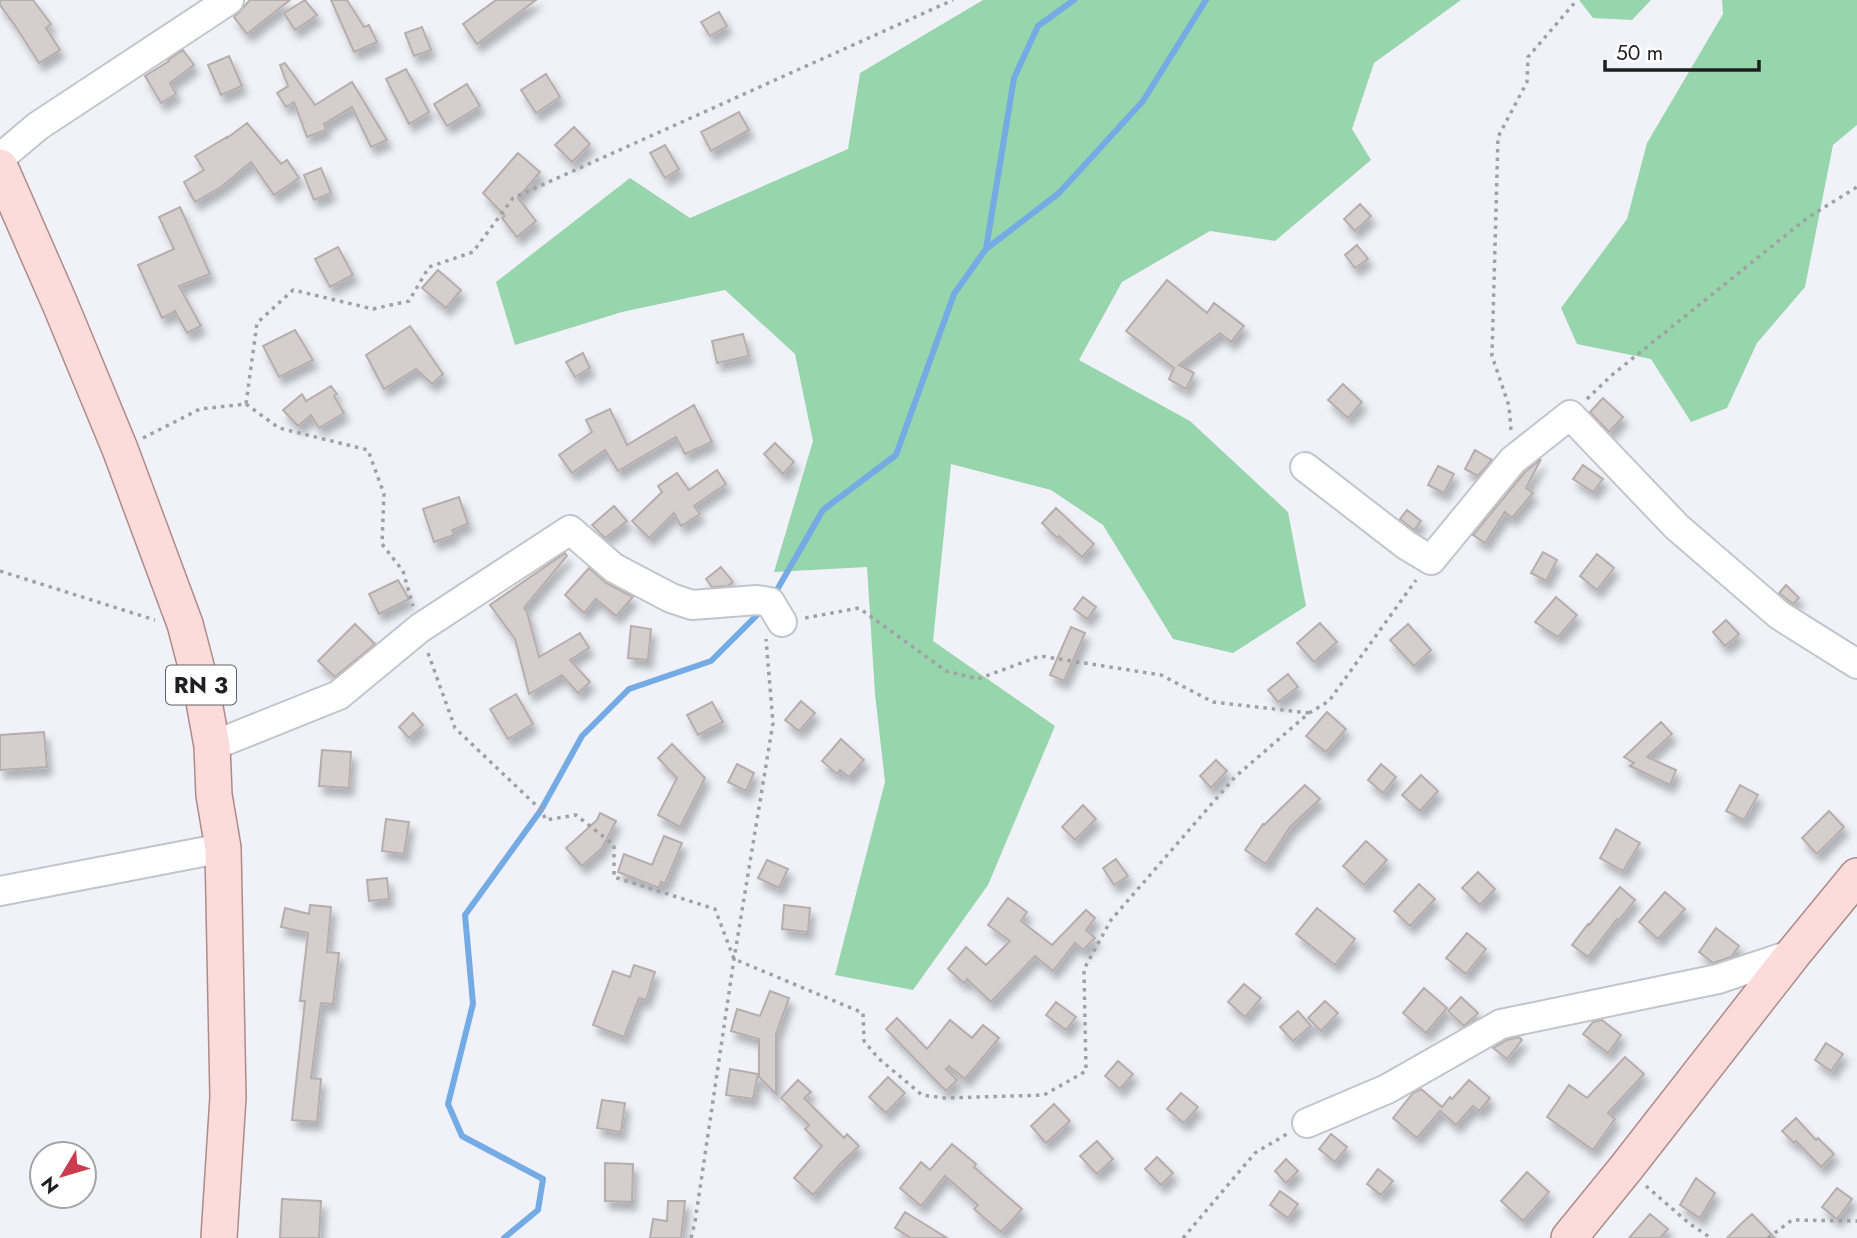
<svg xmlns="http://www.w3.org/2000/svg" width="1857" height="1238" font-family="Jost,sans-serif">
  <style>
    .green { fill: #97d5ac }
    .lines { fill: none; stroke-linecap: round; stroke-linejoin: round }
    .stream { stroke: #74abe4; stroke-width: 6 }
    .building { fill: #d6cecc; stroke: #b6aeac; stroke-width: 2; filter: url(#shadow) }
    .minor-casing { stroke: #c4c5cc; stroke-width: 32 }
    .major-casing { stroke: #ad8b89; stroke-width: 38 }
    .path { stroke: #a0a1a6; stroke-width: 3.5; stroke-dasharray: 3.5 5; stroke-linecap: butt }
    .minor { stroke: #fff; stroke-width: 28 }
    .major { stroke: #fbdcda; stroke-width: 35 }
    .labels { text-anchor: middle; stroke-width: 6; stroke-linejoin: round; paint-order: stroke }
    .shield { fill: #fff; stroke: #626264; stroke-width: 2 }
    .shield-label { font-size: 23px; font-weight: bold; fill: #1f1f21 }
  </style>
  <defs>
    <filter id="shadow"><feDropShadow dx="4.5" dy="8" stdDeviation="3.5" flood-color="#0004"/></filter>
  </defs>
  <rect width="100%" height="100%" fill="#f1f2f9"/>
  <path class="green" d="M983,0h478l-87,63 -22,66 19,31 -96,81 -65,-10 -88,51 -43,78 111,61 98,91 18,94 -73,47 -60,-14 -70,-114 -52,-35 -100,-26 -18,177 122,85 -67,159 -75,105 -78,-15 50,-193 -10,-88 -8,-127 -93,5 39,-131 -18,-87 -70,-64 -103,22 -107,33 -19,-63 134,-104 60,40 158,-69 12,-76z
    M1579,0h72l-19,20 -39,-2z
    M1722,0h135v125l-24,20 -28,142 -48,56 -30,65 -36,14 -40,-63 -74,-15 -16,-36 66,-89 20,-76 76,-129z"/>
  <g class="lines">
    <path class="stream" d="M986,249l73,-56 84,-92 63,-101
      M774,595l49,-85 73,-55 58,-161 32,-45 28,-171 24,-52 36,-26
      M504,1238l34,-28 5,-31 -81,-43 -14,-32 25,-100 -8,-89 76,-105 41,-74 47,-47 82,-28 52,-52"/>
  </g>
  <path class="building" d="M0,0h33l18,24 -5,4 14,22 -21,13 -23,-36 -16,-22z
    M250,0h40l-43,34 -13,-17z
    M305,0l12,15 -22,15 -11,-17z
    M331,0h16l17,27 5,-2 8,17 -23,10z
    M496,0h40l-59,44 -14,-20z
    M719,12l8,14 -17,10 -9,-14z
    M422,27l9,23 -17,6 -9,-23z
    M183,50l11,15 -24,18 6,11 -15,9 -16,-27 24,-15 -1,-1z
    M229,56l13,30 -21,9 -13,-30z
    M285,63l30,42 37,-23 35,58 -16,7 -19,-40 -28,17 2,6 -19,7 -13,-35 -8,5 -9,-14 11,-7 -8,-21z
    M406,69l23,43 -20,12 -23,-45z
    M546,74l14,23 -24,16 -15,-23z
    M467,84l13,22 -33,20 -13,-22z
    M739,112l10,18 -38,21 -10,-19z
    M247,123l34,41 6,-4 12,18 -25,17 -23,-33 -30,25 -26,15 -11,-20 20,-12 -9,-14 32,-19v1z
    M574,127l16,17 -18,18 -17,-17z
    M665,145l14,24 -14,9 -15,-25z
    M518,153l22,19 -22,26 18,23 -19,16 -15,-19 3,-2 -22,-23z
    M321,168l10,25 -17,7 -10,-25z
    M1360,204l11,12 -16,15 -11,-12z
    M180,207l30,67 -31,12 22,40 -14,7 -12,-22 -13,7 -24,-53 36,-16 -15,-32z
    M1357,245l11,14 -13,9 -10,-13z
    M338,247l15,28 -23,12 -15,-28z
    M438,270l23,20 -15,18 -24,-20z
    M1167,280l40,33 7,-10 30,23 -13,16 -11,-9 -41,32 15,8 -8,16 -17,-10 5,-11 -48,-37z
    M410,326l33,48 -11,10 -16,-15 -32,20 -18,-34z
    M295,330l18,30 -34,17 -16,-31z
    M743,334l6,22 -32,7 -5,-22z
    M583,353l7,15 -15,9 -9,-15z
    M1343,384l19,18 -14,16 -20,-18z
    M331,386l6,8 -3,2 10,17 -25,15 -8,-13 -13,11 -15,-16 19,-16 4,7z
    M1603,398l20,19 -14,15 -19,-20z
    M694,405l18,37 -27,12 -9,-17 -58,34 -13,-21 -33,23 -13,-18 33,-23 -6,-12 24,-11 17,36z
    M775,443l19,19 -11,12 -19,-20z
    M1475,450l17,10 -14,16 -13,-7z
    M1541,459l-15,29 7,5 -21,25 -7,-6 -20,31 -12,-8 52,-63z
    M1583,465l20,14 -10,13 -20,-13z
    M1438,466l16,8 -10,19 -16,-8z
    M717,470l9,14 -32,22 6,8 -19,12 -7,-13 -25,25 -17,-17 30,-29 -4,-6 19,-13 12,17z
    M459,497l9,27 -16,6 2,5 -20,7 -11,-33z
    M614,506l13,15 -22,17 -13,-13z
    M1056,508l38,36 -12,13 -23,-21 -2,2 -15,-15z
    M1407,510l14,11 -7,9 -14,-11z
    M1543,552l14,8 -11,21 -15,-8z
    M565,553l2,3 -43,52 3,4 12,45 41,-24 9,15 -19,12 20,22 -12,11 -16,-18 -33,19 -14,-55 -25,-34z
    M1597,554l17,14 -17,22 -17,-14z
    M721,567l12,15 -5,4 -16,1 -6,-8z
    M589,568l17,15 27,14 -17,19 -20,-17 -12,14 -19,-18z
    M398,580l11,19 -30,15 -10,-20z
    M1786,585l13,13 -6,6 -14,-11z
    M1083,597l13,10 -9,12 -13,-10z
    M1556,597l21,18 -19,22 -23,-15z
    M1726,620l13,14 -14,12 -12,-14z
    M1320,623l17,19 -23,20 -17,-19z
    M355,624l20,20 -40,33 -17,-16z
    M1408,624l23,26 -17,16 -24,-26z
    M631,626l20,3 -3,31 -20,-2z
    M1071,627l14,6 -21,48 -14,-6z
    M1288,674l10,13 -20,15 -10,-12z
    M516,694l17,30 -25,15 -18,-30z
    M801,701l14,12 -16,18 -14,-11z
    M712,702l11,20 -25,13 -11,-20z
    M1327,712l19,17 -20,23 -20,-16z
    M413,713l10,12 -14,13 -10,-11z
    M1661,722l11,12 -25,23 29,13 -6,15 -40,-19 4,-3 -10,-6z
    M44,732l3,35 -47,3v-35z
    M841,739l23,21 -15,17 -9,-7 -3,4 -15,-13z
    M672,744l33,34 -25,49 -22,-12 19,-37 -19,-20z
    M322,750l29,2 -2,36 -30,-2z
    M1216,760l11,11 -16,17 -11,-12z
    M737,764l17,9 -8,18 -18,-9z
    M1381,764l15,13 -13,16 -15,-13z
    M1421,775l17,16 -18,20 -18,-16z
    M1305,785l15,14 -30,28 -24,37 -21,-14 18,-26 1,1z
    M1740,785l18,10 -14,25 -18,-9z
    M1083,805l13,14 -21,21 -13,-13z
    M1829,811l15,16 -27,27 -15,-16z
    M600,813l16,8 -14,27 -20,18 -16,-18 31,-28z
    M386,819l23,3 -5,32 -22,-3z
    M1616,829l24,14 -17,28 -23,-13z
    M664,836l18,7 -17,41 -4,-2 -2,6 -41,-16 6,-18 28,11z
    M1366,841l21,19 -23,25 -21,-19z
    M1116,859l12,17 -14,9 -11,-17z
    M767,860l21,9 -9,19 -21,-10z
    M1478,872l17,17 -15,16 -18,-17z
    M387,878l2,21 -20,2 -2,-21z
    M1419,884l16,15 -25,27 -16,-15z
    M1620,887l15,13 -16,20 -2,-1 -29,38 -16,-12 16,-21 1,1z
    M1665,892l20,17 -27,30 -19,-17z
    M1008,898l19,14 -6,9 31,24 34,-35 9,8 -9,12 9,8 -12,12 -8,-7 -22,28 -18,-15 -44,46 -24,-23 -3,4 -16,-14 18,-22 20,18 24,-24 -22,-16z
    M310,905l21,2 -4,45 12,1 -6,51 -12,-1 -10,75 10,1 -4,43 -25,-2 13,-119h-5l8,-68 -27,-6 4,-19 24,6z
    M784,905l26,3 -2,24 -26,-3z
    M1317,908l38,31 -20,26 -39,-31z
    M1716,928l23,18 -8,11 -18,6 -14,-11z
    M1467,933l19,16 -20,25 -20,-16z
    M634,965l21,7 -9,28 -7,-2 -15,39 -31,-12 20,-54 17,6z
    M1244,984l17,14 -16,19 -17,-15z
    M1424,988l23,20 -21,25 -23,-20z
    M770,991l19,7 -13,36v60l-17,-17v-38l-28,-8 6,-22 23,7z
    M1461,997l17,16 -14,13 -16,-15z
    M1325,1001l13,12 -17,18 -13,-13z
    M1056,1002l20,15 -10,13 -20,-15z
    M1298,1011l13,15 -18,15 -13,-14z
    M897,1018l30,31 23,-29 22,18 11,-13 16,13 -34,41 -16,-13 -3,3 11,11 -11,11 -60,-62z
    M1602,1020l19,15 -13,18 -25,-19 10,-12z
    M1519,1037l3,3 -15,19 -14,-11 14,-8z
    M1826,1043l17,11 -12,17 -16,-11z
    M1625,1057l19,17 -36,39 7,6 -22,31 -46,-33 22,-32 18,13z
    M1118,1061l15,13 -13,15 -15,-13z
    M730,1069l28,5 -5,25 -27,-4z
    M888,1077l17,16 -19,20 -17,-16z
    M798,1080l13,12 -7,6 40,40 3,-4 12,12 -19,18 -27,31 -19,-17 28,-32 -17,-17 4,-4 -28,-27z
    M1469,1080l21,18 -11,13 -6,-5 -17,19 -16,-14 -23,27 -24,-20 20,-25 8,-4 21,18 8,-10 2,2z
    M1181,1093l17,14 -14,16 -17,-14z
    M602,1100l23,3 -4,29 -24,-4z
    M1054,1104l16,17 -24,22 -15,-17z
    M1796,1118l20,22 2,-2 16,16 -13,13 -25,-26 -2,2 -12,-12z
    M1331,1134l16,13 -12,15 -16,-13z
    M1097,1141l16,18 -16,15 -17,-18z
    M952,1144l24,20 -2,3 48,42 -21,23 -27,-23 4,-4 -33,-29 -24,30 -21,-18 21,-26 9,8z
    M1157,1157l16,16 -12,12 -16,-16z
    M1286,1159l12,12 -12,12 -11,-12z
    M605,1163l28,1 -1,38 -27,-1z
    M1378,1169l15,12 -12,14 -14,-11z
    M1527,1172l22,20 -26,29 -22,-20z
    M1696,1178l19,15 -15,25 -20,-13z
    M1837,1188l15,11 -15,20 -15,-12z
    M1280,1191l18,13 -10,14 -18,-13z
    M282,1199l39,2 -2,37h-39z
    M668,1201h17l-4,37h-31l3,-19 14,2z
    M905,1212l42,26h-36l-16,-10z
    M1650,1214l18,15 -8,9h-31z
    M1752,1214l23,24h-48l15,-15z"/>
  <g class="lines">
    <defs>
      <path id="minor" d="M0,158l38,-32 191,-126
        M1305,467l101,78 25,15 82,-100 57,-45 107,112 102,88 78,49
        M212,746l127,-51 81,-67 150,-98 44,38 57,30 21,7 65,-5 13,2 12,20
        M0,891l223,-43
        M1307,1123l80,-34 114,-65 217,-45 75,-25"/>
      <path id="major" d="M0,167l60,137 60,145 65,175 16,61 11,61 2,49 9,53 5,249 -9,141
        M1569,1238l57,-70 167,-214 64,-78"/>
    </defs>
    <use href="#minor" class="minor-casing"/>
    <use href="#major" class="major-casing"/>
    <path class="path" d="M1587,399l25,-24 195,-157 50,-31
      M246,404l33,24 89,22 16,44 -2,50 21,27 10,35
      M1511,430l-2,-24 -17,-50 6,-219 29,-55 1,-25 49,-57
      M143,438l57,-29 46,-5 11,-81 36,-33 80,19 36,-8 20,-34 44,-15 40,-54 440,-198
      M0,571l155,49
      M428,653l27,75 86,82 5,10 30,-5 38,30v32l101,32 19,50 129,54 1,28 14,17 44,37 23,3 99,-3 42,-24 -2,-102 27,-49 124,-143 74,-64 -96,-11 -52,-27 -121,-19 -62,23 -32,-8 -87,-63 -54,10
      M1309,713l20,-12 87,-121
      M1646,1186l44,38 21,14
      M691,1238l4,-16 39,-263 39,-236 -7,-84
      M1183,1238l72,-85 32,-19
      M1768,1238l24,-18 65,1"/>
    <use href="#minor" class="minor"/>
    <use href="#major" class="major"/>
  </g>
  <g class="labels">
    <rect class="shield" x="166" y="665.5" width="70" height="39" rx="5"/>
    <g class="shield-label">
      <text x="201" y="693">RN 3</text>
    </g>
  </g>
  <g transform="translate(63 1175) rotate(232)"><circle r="33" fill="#ffffff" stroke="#a5a5a6" stroke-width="2"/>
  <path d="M0-5L12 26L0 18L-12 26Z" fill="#cc3c4e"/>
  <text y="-10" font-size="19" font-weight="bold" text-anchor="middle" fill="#1f1f21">N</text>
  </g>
  <path d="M1605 60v10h154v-10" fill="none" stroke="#1f1f21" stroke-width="3.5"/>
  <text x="1616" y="60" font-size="21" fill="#1f1f21" stroke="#ffffff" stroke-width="5" paint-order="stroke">50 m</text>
</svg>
